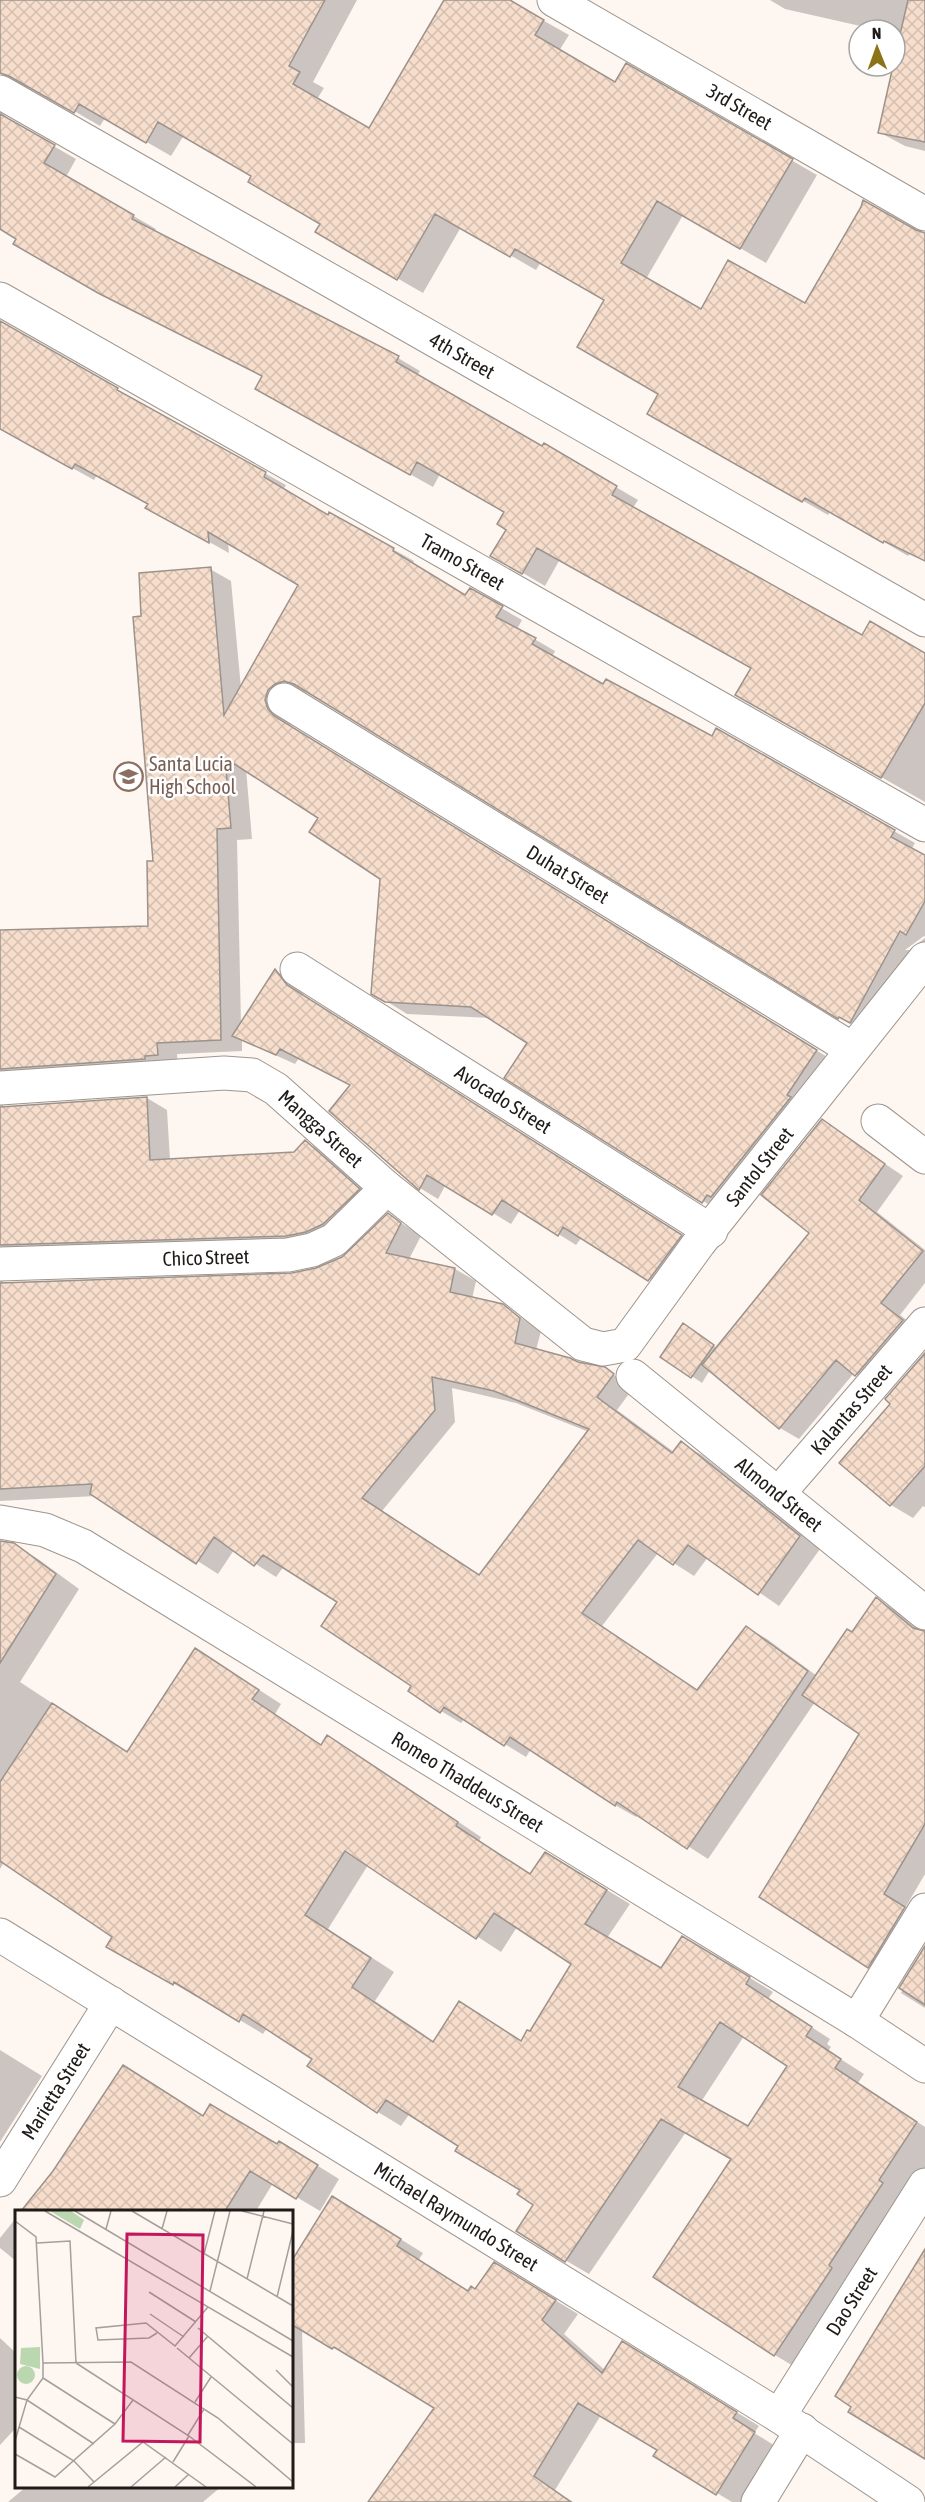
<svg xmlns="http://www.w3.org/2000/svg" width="925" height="2502" font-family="'Asap Condensed',sans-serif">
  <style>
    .shadow { fill: #0003; fill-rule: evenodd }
    .building { fill: url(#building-cross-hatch); stroke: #9c938c; stroke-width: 1.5; fill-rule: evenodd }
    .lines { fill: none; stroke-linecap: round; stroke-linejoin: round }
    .minor-casing { stroke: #9e958e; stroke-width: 35 }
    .minor { stroke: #fff; stroke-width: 33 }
    .labels { text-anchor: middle; stroke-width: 5; stroke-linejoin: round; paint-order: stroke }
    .street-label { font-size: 20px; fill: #1f1b19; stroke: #fff }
    .education-label { font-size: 20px; fill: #785e54; stroke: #fff; text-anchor: start }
    .inset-road { fill: none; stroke: #a59e9a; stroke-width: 1.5 }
    .view { fill: #c2185b; fill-opacity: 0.15; stroke: #c2185b; stroke-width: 3 }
    .inset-edge { fill: none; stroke: #1f1b19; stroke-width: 3 }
  </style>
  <defs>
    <pattern id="building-cross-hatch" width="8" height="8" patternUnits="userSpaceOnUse" patternTransform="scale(1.5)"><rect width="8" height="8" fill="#f7decc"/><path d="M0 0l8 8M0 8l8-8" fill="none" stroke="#d3beaf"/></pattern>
  </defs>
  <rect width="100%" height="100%" fill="#fef6f0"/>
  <path class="shadow" d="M0,0h357l-44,82 11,6 -7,11 53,31 76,-130h61l62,35 -10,16 57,33 11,-19 190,110 -51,88 -83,-48 -37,64 56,32 104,-6 109,-73 10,2v327l-15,-7 -2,2 -77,-45 -3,4 -179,-102 11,-20 -54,-94 -65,-37 -5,8 -75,-43 -38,66 -106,-61 5,-9 -69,-48 -69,-40 -13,21 -66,-38 -5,8 -64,-37 -11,-2 -25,-14z
    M770,0h155v151l-20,-5 -26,-14 22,-97 -6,-1v-4h-17l-93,-21z
    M0,111l12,11 64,37 -10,18 90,52 -2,3 244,126 22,13 -3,5 125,72 2,-3 94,55 -5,8 230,129 62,17v148l-188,-107 16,-28 -193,-108 -15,27 -53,-31 16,-26 -2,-18 -66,-37 -7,13 -154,-86 -16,-24 -141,-72 -107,-61 3,-5 -18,-11z
    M0,321l137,81 149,83 -3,5 45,27 2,-3 84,47 -2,4 54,32 4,-7 52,30 -5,9 38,22 -3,6 52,29 108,52 5,-8 198,113 -4,7 14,7v80l-1,-1 -19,14h5l15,-12v19l-65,72 -546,-334 -8,-3 -10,3 -10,17 2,10 7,8 542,333 -113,151 -218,-137 23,-35 -38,-24 -84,-4 -21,-13 -5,-122 -61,-62 -74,-48 6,70 -15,1 4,184 35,-53 18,10 11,16 394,249 -32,44 -85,-53 -6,8 -56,-35 -9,14 -65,-40 -8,15 -18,-11 -89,-77 21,-26 -53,-27 -4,6 -53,-24v11l-65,3 1,13 -176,34 2,7 143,-10 20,12 3,50 125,-6 10,-12 21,11 53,48 -35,35 -342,42 2,6 288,-9 25,-5 26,-12 46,-43 32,21 -12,23 46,10 21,12 -4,18 30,6 39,26 -5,19 42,14 26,5 30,18 -17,23 57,42 7,-9 21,12 118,94 -41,57 -71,-49 -14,19 -36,-23 -56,73 96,65 48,-64 21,12 50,37 36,-42 23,-35 22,13 27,22v240l-54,92 -22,-13 12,-220 -46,-31 -107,157 -70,-45 -2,3 -21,-12 -84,-56 -5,8 -62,-38 -3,4 -20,-12 -28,-25 -73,-84 -56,-36 -8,11 -42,-27 -16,24 -122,-78 -96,5v-570l150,-3 5,-66 -12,-245 67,-48 21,12 10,107 59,-104 -72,-41 1,10 -61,-34 -18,-15 -53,-29 -3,5 -94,-52zM452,1388l64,15 73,29 -109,144 -98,-65 73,-89z
    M822,1121l81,55 -26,36 48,38v33l-25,32 22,17 -47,54 -21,-13 -55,66 -19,-11 -70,-58 -8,13 -40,-27 31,-25 24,17 94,-116z
    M925,1355v152l-2,-1 -10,12 -22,-13 -49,-43 51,-58z
    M0,1543l13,2 25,14 41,30 -59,93 108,71 91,-89 62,40 -6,10 47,31 5,-8 24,13 130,87 -2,4 53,34 37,-8 61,37 -23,34 54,32 45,-19 67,41 -5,7 62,40 -3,5 4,3 -3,4 36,23 -6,9 67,44v62l-127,180 -23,-14 -42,-197 -47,-26 -97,142 -24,-14 -29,-55 -14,-16 -62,-44 -50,-32 -9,13 -23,-14 -64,-54 -47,-30 -4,6 -65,-39 -1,2 -89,-51 6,-9 -110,-75 -4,7zM368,1865l133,87 16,-25 56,36 -42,70 -9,9 -39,-25 -48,25 -60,-41 19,-29 -66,-43zM744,2036l46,30 -41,62 -48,-26z
    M925,1949v59l-24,-15z
    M0,2050l42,26 -42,66z
    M204,2117l98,39 37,23 -19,32 -47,-28 -17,28h-233z
    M355,2211l68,42 -5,8 51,31 48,-15 61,37 -14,20 42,37 39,-15 114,70 -5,7 23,14 -35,55h-10l-15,-9 -62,-38 4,-6 -58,-34 -46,75 18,12h-204l67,-94 -134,-79 3,114h-14v-178z
    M16,2218v43l-16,-13v-10z
    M0,2338l16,15v80l-2,-3 -14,15z
    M27,2486h195l-19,16h-195z"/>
  <path class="building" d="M0,0h325l-36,66 11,6 -7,12 76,44 75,-128h66l34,20 -9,15 80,47 11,-19 167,96 -53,90 -83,-48 -36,62 80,46 27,-49 77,43 56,-96 2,-7 53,30 9,3v328l-41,-20 -1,2 -78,-45 -3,4 -155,-88 11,-20 -81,-47 27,-47 -89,-51 -5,8 -75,-43 -38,66 -82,-48 5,-8 -72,-42 3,-6 -93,-54 -12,21 -67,-39 -5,9 -65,-37 -9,-3z
    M908,0h17v142l-47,-9 15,-67h2v-10z
    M0,114l55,31 -11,18 90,52 -2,4 267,137 -3,6 146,84 2,-3 73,43 -5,9 250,140 8,-14 55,32v50l-44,75 -146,-83 16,-27 -214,-120 -15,26 -32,-18 16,-26 -9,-6 7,-12 -87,-50 -7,13 -155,-86 7,-13 -164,-83 -85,-49 3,-5 -16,-10z
    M0,321l118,67 -1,2 149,82 -2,5 64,38 1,-3 65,36 -1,3 72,44 5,-7 33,18 -7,11 40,21 -4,6 71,40 3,-5 106,57 4,-8 179,102 -4,7 34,18v46l-19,34 -6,-4 -50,92 -11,-6 -1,2 -544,-335 -10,-3 -9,3 -7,6 -3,10 3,9 6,7 543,334 -30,45 4,2 -80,100 -4,-2 -5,8 -198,-125 23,-35 -56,-36 -86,-5 -14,-8 9,-115 -71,-47 9,-14 -93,-60 6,70 -14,1 4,211 -64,3 1,12 -13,1v3l-145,10v-139l148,-4 -1,-65h6l-20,-244 8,-1 -2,-43 72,-6 13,148 74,-130 -90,-53 1,11 -64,-35 3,-4 -73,-40 -3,5 -72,-40z
    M275,969l12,16 395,250 -34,46 -85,-54 -5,9 -56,-36 -10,15 -65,-40 -8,15 -90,-79 21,-26 -70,-36 -4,6 -44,-19z
    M147,1097l3,63 144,-8 11,-12 55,49 -37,35 -17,8 -20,4 -286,9v-138z
    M822,1119l63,45 -26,36 64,51 -42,52 22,17 -48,56 -19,-16 -57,69 -77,-64 107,-132 -48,-38z
    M388,1213l13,10 -15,30 69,15 -5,24 53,12 17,14 -5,25 55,15 8,4 27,5 9,7 -17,23 75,56 9,-12 119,95 -42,59 -70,-50 -15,20 -35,-25 -56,73 115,77 49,-64 62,45 -121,178 -70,-47 -2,4 -105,-69 -6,9 -60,-39 -4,6 -32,-22 3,-5 -90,-60 16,-24 -74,-47 -9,11 -40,-29 -18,27 -106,-70 2,-10 -92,5v-206l292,-10 24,-5 26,-11zM432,1377l62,14 95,38 -110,146 -117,-77 73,-88z
    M683,1323l31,22 -23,33 -31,-21z
    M925,1353v113l-35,40 -51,-43 51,-59 -5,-5z
    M0,1541l14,2 42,31 -56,89z
    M876,1597l37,31 12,3v193l-41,70 21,13 -37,61 -109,-71 100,-163 -57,-39 45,-66 5,3z
    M195,1648l64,42 -7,9 69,46 6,-10 131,87 -2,4 74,48 15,-22 62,38 -22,34 76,44 21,-32 68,41 -4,7 66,43 -6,9 35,23 -6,9 82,54 -38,58 4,3 -54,82 3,3 -58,88 -121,-79 78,-118 -70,-40 -96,143 -49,-31 17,-26 -16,-11 3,-4 -65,-39 3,-5 -72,-46 -9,13 -70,-47 5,-7 -69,-45 -4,8 -65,-40 -1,3 -67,-38 6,-10 -112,-76v-79l52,-79 75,49zM345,1851l131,88 18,-26 77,51 -41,67 -3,-1 -6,11 -62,-40 -26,41 -81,-55 19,-29 -66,-43zM720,2022l67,44 -39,60 -70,-39z
    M925,1946v59l-26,-17z
    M123,2065l80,51 7,-12 67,40 2,-3 39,24 -22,34 -46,-28 -25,40h-204l32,-40z
    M332,2196l69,43 -4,7 71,45 3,-5 4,3 19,-27 62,38 -14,20 60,53 20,-32 115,71 -4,6 22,14 -39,63 -63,-39 4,-6 -79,-47 -44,73 37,26h-203l66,-94 -100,-61 -2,2 -41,-25v-62z
    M925,2249v210l-77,-47 3,-5 -16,-11z"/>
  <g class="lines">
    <defs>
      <g id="minor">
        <path id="s1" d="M554,0l371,214"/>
        <path id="s2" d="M0,92l925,528"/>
        <path id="s3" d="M0,299l925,526"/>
        <path id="s4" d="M284,700l568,349"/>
        <path id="s5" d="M297,969l414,262"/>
        <path id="s6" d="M0,1088l224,-15 28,2 24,14 111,99 196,156 20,5 22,-4 74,-102 226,-284"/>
        <path d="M878,1121l47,36"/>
        <path id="s7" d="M0,1264l288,-9 24,-5 22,-10 53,-52"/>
        <path id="s8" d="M633,1376l292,237"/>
        <path id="s9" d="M778,1494l147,-170"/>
        <path id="s10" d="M0,1522l45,8 38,16 774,475 68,45"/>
        <path id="s11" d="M0,1935l779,481 129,86"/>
        <path d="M857,2021l68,-111"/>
        <path id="s12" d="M0,2180l111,-177"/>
        <path id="s13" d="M779,2416l146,-231"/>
        <path d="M758,2502l44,-72"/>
      </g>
    </defs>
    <use href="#minor" class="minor-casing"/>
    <use href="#minor" class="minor"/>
  </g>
  <defs>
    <symbol id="school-ring" viewBox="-11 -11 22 22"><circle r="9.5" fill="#fff" stroke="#8d6e63" stroke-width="1.5"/><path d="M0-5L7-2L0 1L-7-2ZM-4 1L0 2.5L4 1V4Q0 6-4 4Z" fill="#8d6e63"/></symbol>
  </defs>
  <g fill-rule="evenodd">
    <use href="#school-ring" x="112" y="760" width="33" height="33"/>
  </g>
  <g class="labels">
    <g class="street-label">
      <text dy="7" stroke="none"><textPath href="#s1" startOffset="214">3rd Street</textPath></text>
      <text dy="7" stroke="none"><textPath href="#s2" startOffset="532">4th Street</textPath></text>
      <text dy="7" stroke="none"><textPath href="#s3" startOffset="532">Tramo Street</textPath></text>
      <text dy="7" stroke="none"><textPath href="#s4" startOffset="333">Duhat Street</textPath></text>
      <text dy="7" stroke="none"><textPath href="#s5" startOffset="244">Avocado Street</textPath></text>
      <text dy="7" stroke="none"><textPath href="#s6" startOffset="340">Mangga Street</textPath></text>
      <text dy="7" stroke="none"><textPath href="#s6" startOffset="946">Santol Street</textPath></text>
      <text dy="7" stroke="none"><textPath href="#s7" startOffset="206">Chico Street</textPath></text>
      <text dy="7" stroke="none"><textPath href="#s9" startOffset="112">Kalantas Street</textPath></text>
      <text dy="7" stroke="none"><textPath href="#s8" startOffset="188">Almond Street</textPath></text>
      <text dy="7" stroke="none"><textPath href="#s10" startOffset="538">Romeo Thaddeus Street</textPath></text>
      <text dy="7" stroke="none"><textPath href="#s12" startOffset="105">Marietta Street</textPath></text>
      <text dy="7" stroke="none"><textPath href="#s11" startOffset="536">Michael Raymundo Street</textPath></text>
      <text dy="7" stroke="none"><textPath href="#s13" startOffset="136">Dao Street</textPath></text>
    </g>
    <g class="education-label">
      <text x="149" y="771">Santa Lucia<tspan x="149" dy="23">High School</tspan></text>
    </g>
  </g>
  <g transform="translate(15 2210)">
    <rect width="278" height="278" fill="#fef6f0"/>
    <path d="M35,1h21l13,9 -4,9z" fill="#bbd7af"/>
    <path d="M25,137v22l-20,-5 1,-16z" fill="#bbd7af"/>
    <path d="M2 165a9 9 0 1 1 18 0a9 9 0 1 1-18 0Z" fill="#bbd7af"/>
    <path class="inset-road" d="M30,1l248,146M60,1l218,130M117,1l161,95M227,1l51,13M0,11l21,16 7,126v15l-16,22 -12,41M91,19l5,-18M147,19l5,-18M22,33l33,-2 6,122 113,73 67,51M189,44l11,-43M232,69l17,-68M195,81l20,-80M134,82l47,30M262,87l16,-66M135,104l34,23M183,118l95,80M142,123l-8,5 -51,2 -2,-12 50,-5 29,23 33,-39M162,138l116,96M174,148l19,-22M28,153l88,-1 87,56 75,64M261,160l17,17M28,168l72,46M0,187l12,3 67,44M180,192l16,-25M4,217l55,34 20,21M173,225l16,-26M0,244l40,23 60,-53 18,-24M158,252l16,-26M73,277l55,-45 63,45M116,277l35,-30M160,277l14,-13"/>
    <path class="view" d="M112,24l76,1 -3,207 -77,-1z"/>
    <rect width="278" height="278" class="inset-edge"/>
  </g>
  <g transform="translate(877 48) rotate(359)"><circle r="28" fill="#ffffff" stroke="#a5a4a3" stroke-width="1.5"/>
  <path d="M0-4.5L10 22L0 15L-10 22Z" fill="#8a7417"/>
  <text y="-9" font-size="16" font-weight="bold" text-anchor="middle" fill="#1f1b19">N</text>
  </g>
</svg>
